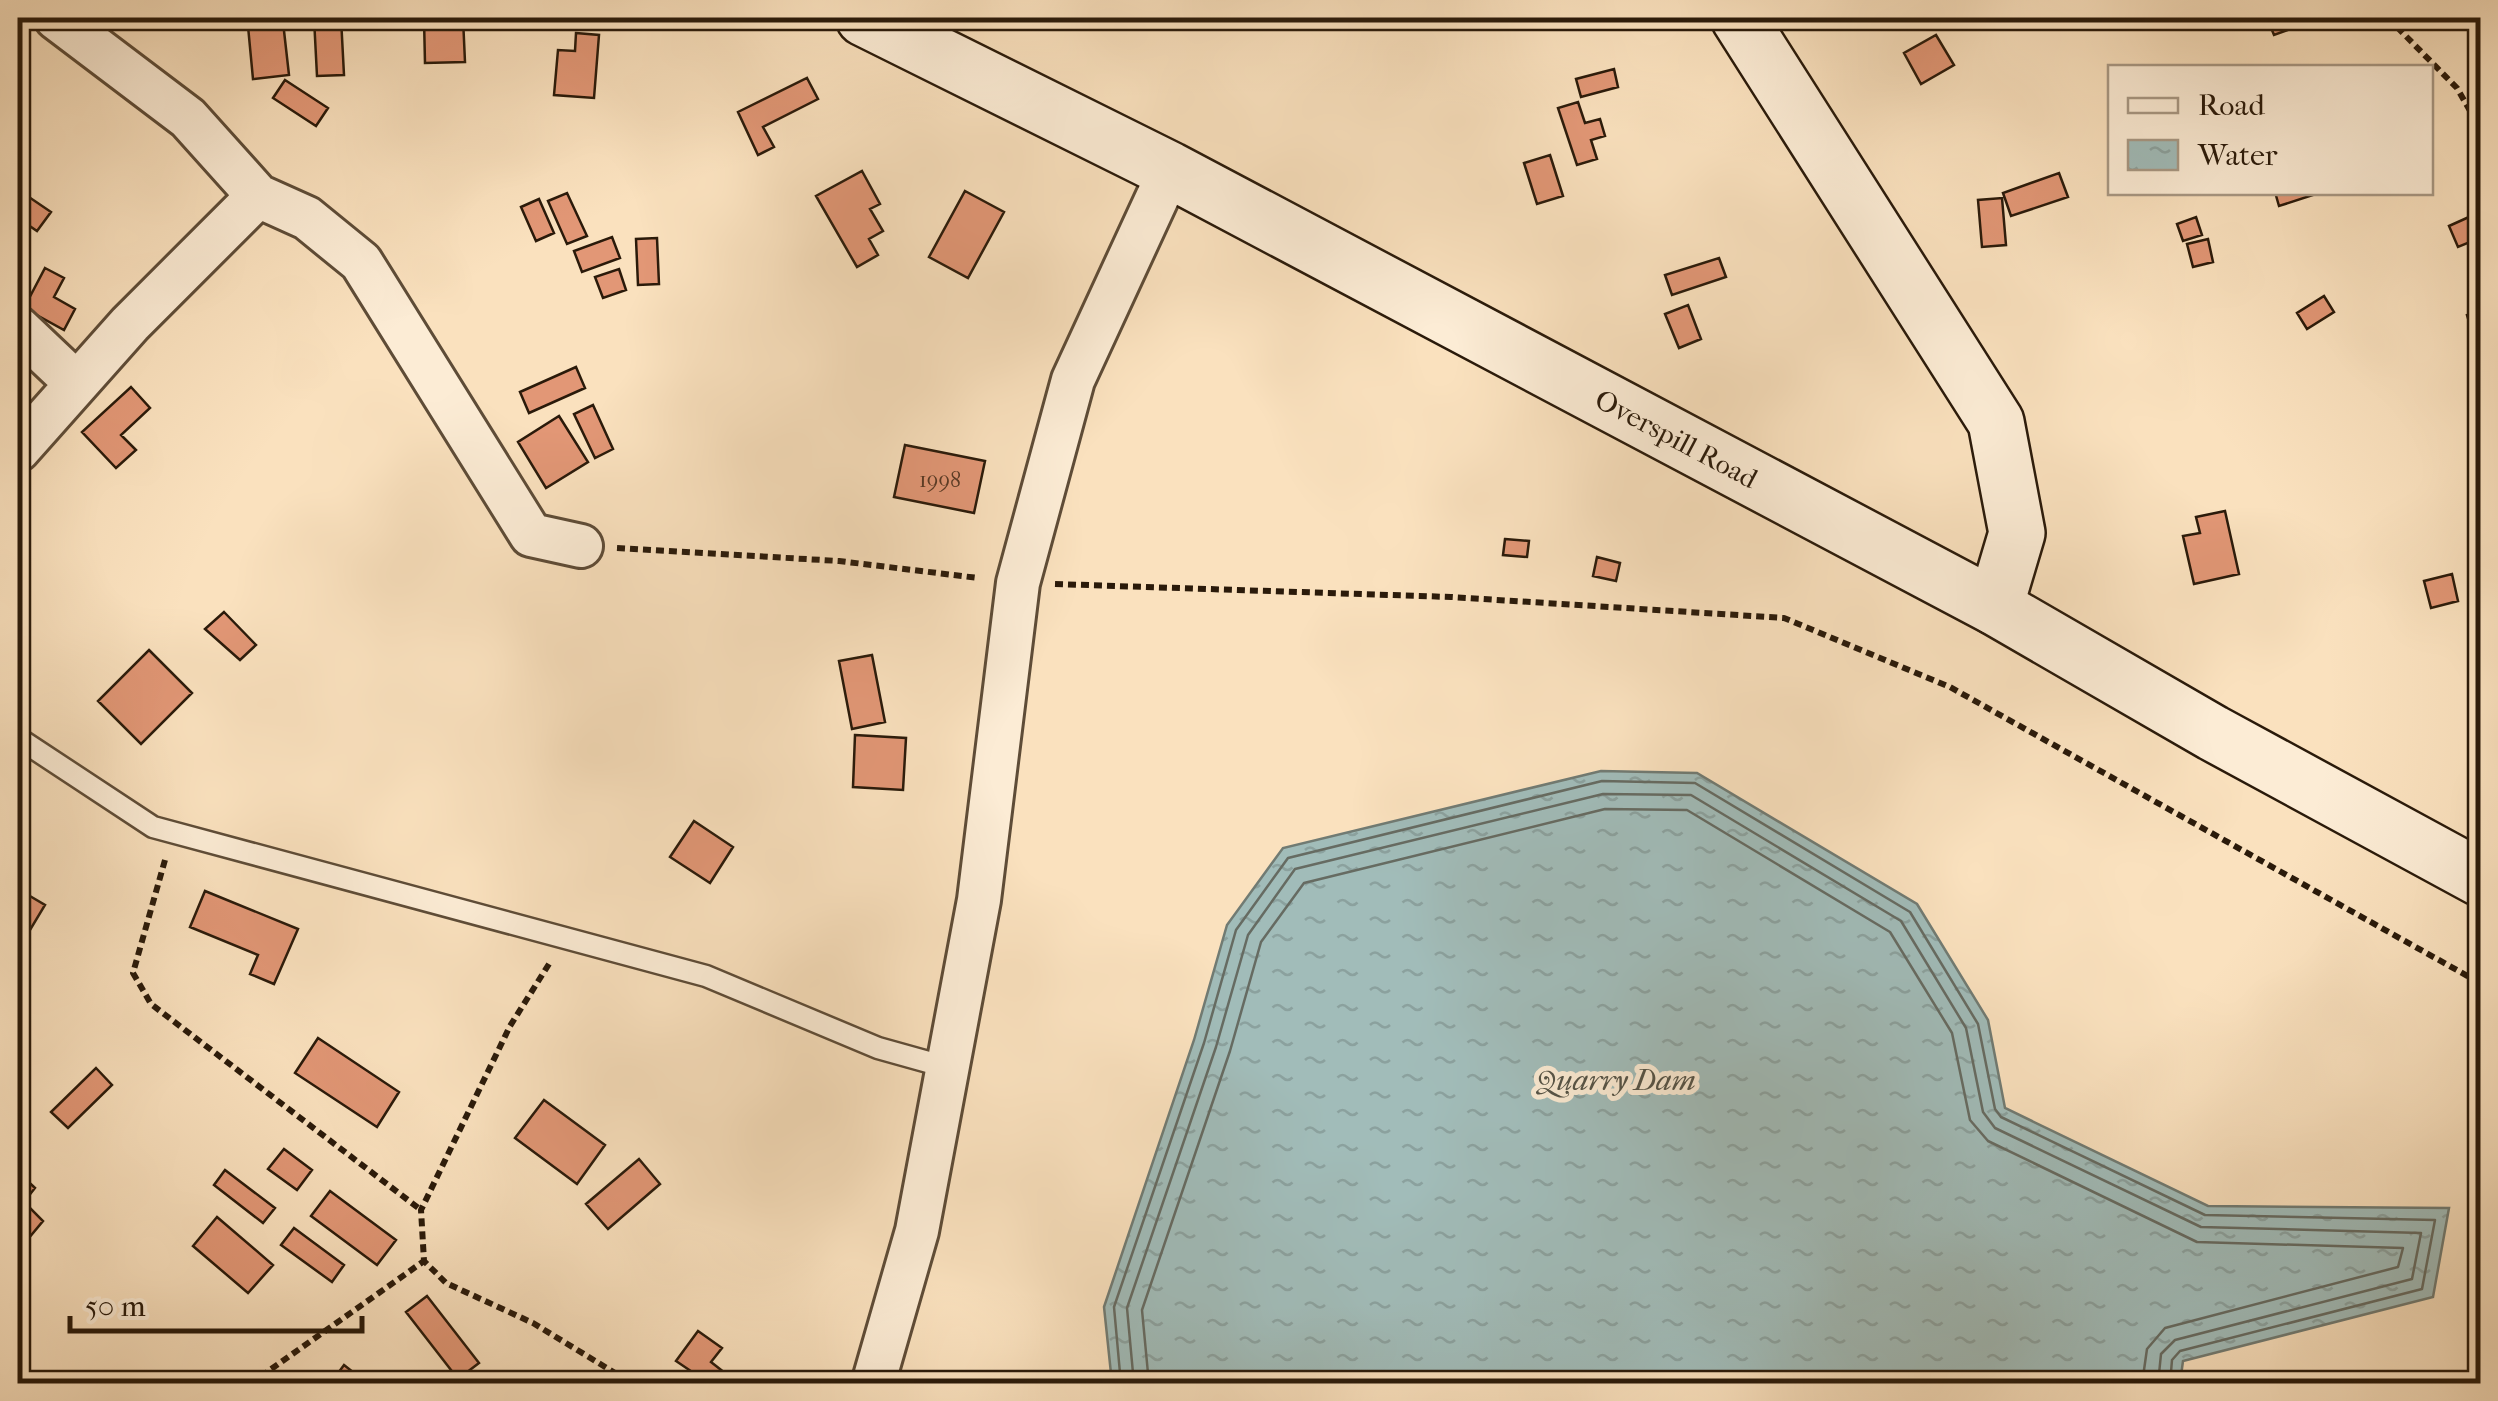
<svg xmlns="http://www.w3.org/2000/svg" width="2498" height="1401" font-family="'IM FELL French Canon',serif">
  <style>
    .water { fill: url(#water-ripples); stroke: #717b73; stroke-width: 2.5 }
    .lines { fill: none; stroke-linecap: round; stroke-linejoin: round }
    .shore { stroke: #666b62; stroke-width: 2.5 }
    .building { fill: #e29776; stroke: #2a1a0a; stroke-width: 2.5 }
    .lane-casing { stroke: #5e4c37; stroke-width: 25 }
    .street-casing { stroke: #5e4c37; stroke-width: 48 }
    .secondary-casing { stroke: #2a1a0a; stroke-width: 60 }
    .path { stroke: #2a1a0a; stroke-width: 6; stroke-dasharray: 8 5; stroke-linecap: butt }
    .lane { stroke: #fcecd5; stroke-width: 20 }
    .street { stroke: #fcecd5; stroke-width: 42 }
    .secondary { stroke: #fcecd5; stroke-width: 55 }
    .labels { text-anchor: middle; stroke-width: 10; stroke-linejoin: round; paint-order: stroke }
    .number-label { font-size: 22px; fill: #583925 }
    .street-label { font-size: 28px; fill: #2a1a0a; stroke: #fcecd5 }
    .water-label { font-size: 30px; font-style: italic; fill: #545347; stroke: #fcecd5 }
  </style>
  <defs>
    <pattern id="water-ripples" width="26" height="14" patternUnits="userSpaceOnUse" patternTransform="scale(2.5)"><rect width="26" height="14" fill="#a1bcb9"/><path d="M2 4q2-2 4 0t4 0M15 11q2-2 4 0t4 0" fill="none" stroke="#8ba19e"/></pattern>
  </defs>
  <rect width="100%" height="100%" fill="#fae1be"/>
  <filter id="stains"><feTurbulence type="fractalNoise" baseFrequency=".002" numOctaves="4"/><feColorMatrix values="0 0 0 0 .2 0 0 0 0 .09 0 0 0 0 .02 0 0 0 .5 -.17"/></filter>
  <radialGradient id="worn" r=".72"><stop offset=".6" stop-color="#630" stop-opacity="0"/><stop offset="1" stop-color="#630" stop-opacity=".3"/></radialGradient>
  <path class="water" d="M1601,771l96,2 220,131 71,116 17,88 203,98 241,2 -16,89 -250,64 -3,22h-1068l-8,-76 90,-267 33,-115 56,-77z"/>
  <g class="lines">
    <path class="shore" d="M1121,1384l-7,-77 90,-264 32,-113 52,-72 314,-77 93,2 215,129 68,112 17,85 6,8 204,98 230,5 -13,69 -242,62 -8,9 -2,24
      M1134,1384l-7,-76 89,-261 32,-112 47,-66 308,-75 88,1 210,126 65,107 17,84 12,16 206,99 220,6 -9,46 -237,61 -14,14 -3,30
      M1149,1384l-7,-74 88,-259 31,-109 43,-59 301,-74 82,1 203,122 62,101 18,87 18,21 209,101 206,6 -5,19 -233,61 -18,21 -5,35"/>
  </g>
  <path class="building" d="M314,18h27l3,57 -27,1z
    M463,18l2,44 -40,1 -1,-44z
    M2267,18h53l-46,17z
    M283,22l6,53 -36,4 -5,-53z
    M576,33l23,2 -5,63 -40,-3 4,-45 17,1z
    M1936,35l18,30 -33,19 -17,-31z
    M1614,69l4,18 -37,10 -5,-18z
    M807,78l11,21 -55,28 11,20 -16,8 -20,-43z
    M285,80l43,28 -12,18 -43,-28z
    M1578,102l7,21 15,-4 5,17 -14,4 6,19 -20,6 -19,-57z
    M1550,155l13,41 -26,8 -13,-41z
    M862,171l18,33 -10,5 13,22 -14,8 9,16 -21,12 -41,-71z
    M2059,173l9,24 -57,19 -8,-23z
    M965,191l39,21 -36,66 -39,-21z
    M2275,192h47l-43,14z
    M23,193l28,19 -14,19 -19,-13v-18z
    M567,193l20,43 -20,8 -19,-43z
    M2002,198l4,47 -24,2 -4,-47z
    M539,199l15,34 -18,8 -15,-34z
    M2480,212v26l-22,9 -9,-21z
    M2196,217l6,18 -19,6 -6,-17z
    M612,237l8,21 -38,14 -8,-21z
    M657,238l2,46 -21,1 -2,-46z
    M2208,239l5,23 -20,5 -6,-23z
    M1719,258l7,19 -54,18 -7,-20z
    M45,268l19,10 -10,19 21,12 -11,21 -40,-22z
    M619,269l7,21 -23,8 -8,-21z
    M2324,296l10,16 -27,17 -10,-16z
    M1688,305l13,34 -22,9 -14,-34z
    M2480,311v22l-7,2 -6,-20z
    M576,367l9,21 -56,25 -9,-21z
    M131,387l19,21 -29,27 15,15 -20,18 -34,-36z
    M18,399l14,9 -14,14z
    M593,405l20,44 -18,9 -21,-44z
    M559,416l29,46 -42,26 -28,-46z
    M905,445l80,16 -11,52 -80,-16z
    M2225,511l14,63 -45,10 -11,-48 17,-3 -4,-16z
    M1505,539l24,2 -2,16 -24,-2z
    M1597,557l23,6 -4,18 -23,-5z
    M2452,574l6,27 -27,7 -7,-27z
    M224,612l32,33 -16,15 -35,-31z
    M149,650l43,43 -51,51 -43,-43z
    M872,655l13,67 -33,7 -13,-68z
    M855,735l51,3 -3,52 -50,-3z
    M694,821l39,26 -23,36 -40,-26z
    M18,889l27,16 -27,45z
    M205,891l93,38 -24,55 -24,-10 8,-19 -68,-28z
    M318,1038l81,54 -22,35 -82,-54z
    M96,1068l16,17 -44,43 -17,-16z
    M544,1100l61,45 -28,39 -62,-46z
    M284,1149l28,21 -15,20 -29,-21z
    M639,1159l21,25 -52,45 -22,-25z
    M225,1170l50,38 -12,15 -49,-38z
    M19,1173l16,15 -11,14 19,19 -25,30z
    M330,1191l66,49 -19,25 -66,-49z
    M217,1217l56,48 -25,28 -55,-47z
    M294,1228l50,37 -12,17 -51,-37z
    M427,1296l52,67 -21,16 -52,-67z
    M698,1331l24,17 -11,14 28,22h-29l-34,-23z
    M344,1365l24,19h-38z"/>
  <g class="lines">
    <defs>
      <path id="lane" d="M18,738l135,89 553,149 172,72 68,19"/>
      <path id="street" d="M56,18l132,100 70,78 49,22 54,44 170,273 50,11
        M18,328l58,55
        M18,450l112,-126 128,-128
        M873,1384l44,-153 62,-331 39,-317 55,-203 97,-210"/>
      <g id="secondary">
        <path id="s1" d="M864,18l306,152 825,437 218,126 267,145"/>
        <path d="M1739,18l257,404 21,111 -22,74"/>
      </g>
    </defs>
    <use href="#lane" class="lane-casing"/>
    <use href="#street" class="street-casing"/>
    <use href="#secondary" class="secondary-casing"/>
    <path class="path" d="M2388,18l69,70 23,40
      M617,548l222,13 139,17
      M1055,584l396,13 333,21 166,69 530,296
      M165,860l-32,113 18,31 270,206
      M549,964l-39,62 -89,184 3,51 22,22 87,40 100,61
      M250,1384l174,-123"/>
    <use href="#lane" class="lane"/>
    <use href="#street" class="street"/>
    <use href="#secondary" class="secondary"/>
  </g>
  <g class="labels">
    <g class="number-label">
      <text x="940" y="487">1998</text>
    </g>
    <g class="street-label">
      <text dy="10" stroke="none"><textPath href="#s1" startOffset="915">Overspill Road</textPath></text>
    </g>
    <g class="water-label">
      <text x="1616" y="1090">Quarry Dam</text>
    </g>
  </g>
  <rect width="2498" height="1401" fill="none" stroke="#fae1be" stroke-width="60"/>
  <rect x="20" y="20" width="2458" height="1361" fill="none" stroke="#2a1a0a" stroke-width="5"/>
  <rect x="30" y="30" width="2438" height="1341" fill="none" stroke="#2a1a0a" stroke-width="2.5"/>
  <rect x="2108" y="65" width="325" height="130" fill="#fcecd5" stroke="#a89884" stroke-width="2.5"/>
  <rect x="2128" y="98" width="50" height="15" fill="#fcecd5" stroke="#a89884" stroke-width="2.5"/>
  <text x="2198" y="115" font-size="30" fill="#2a1a0a">Road</text>
  <rect x="2128" y="140" width="50" height="30" fill="url(#water-ripples)" stroke="#a89884" stroke-width="2.5"/>
  <text x="2198" y="165" font-size="30" fill="#2a1a0a">Water</text>
  <path d="M70 1316v15h292v-15" fill="none" stroke="#2a1a0a" stroke-width="5"/>
  <text x="85" y="1316" font-size="30" fill="#2a1a0a" stroke="#fcecd5" stroke-width="8" paint-order="stroke">50 m</text>
  <rect width="100%" height="100%" filter="url(#stains)"/>
  <rect width="100%" height="100%" fill="url(#worn)"/>
</svg>
